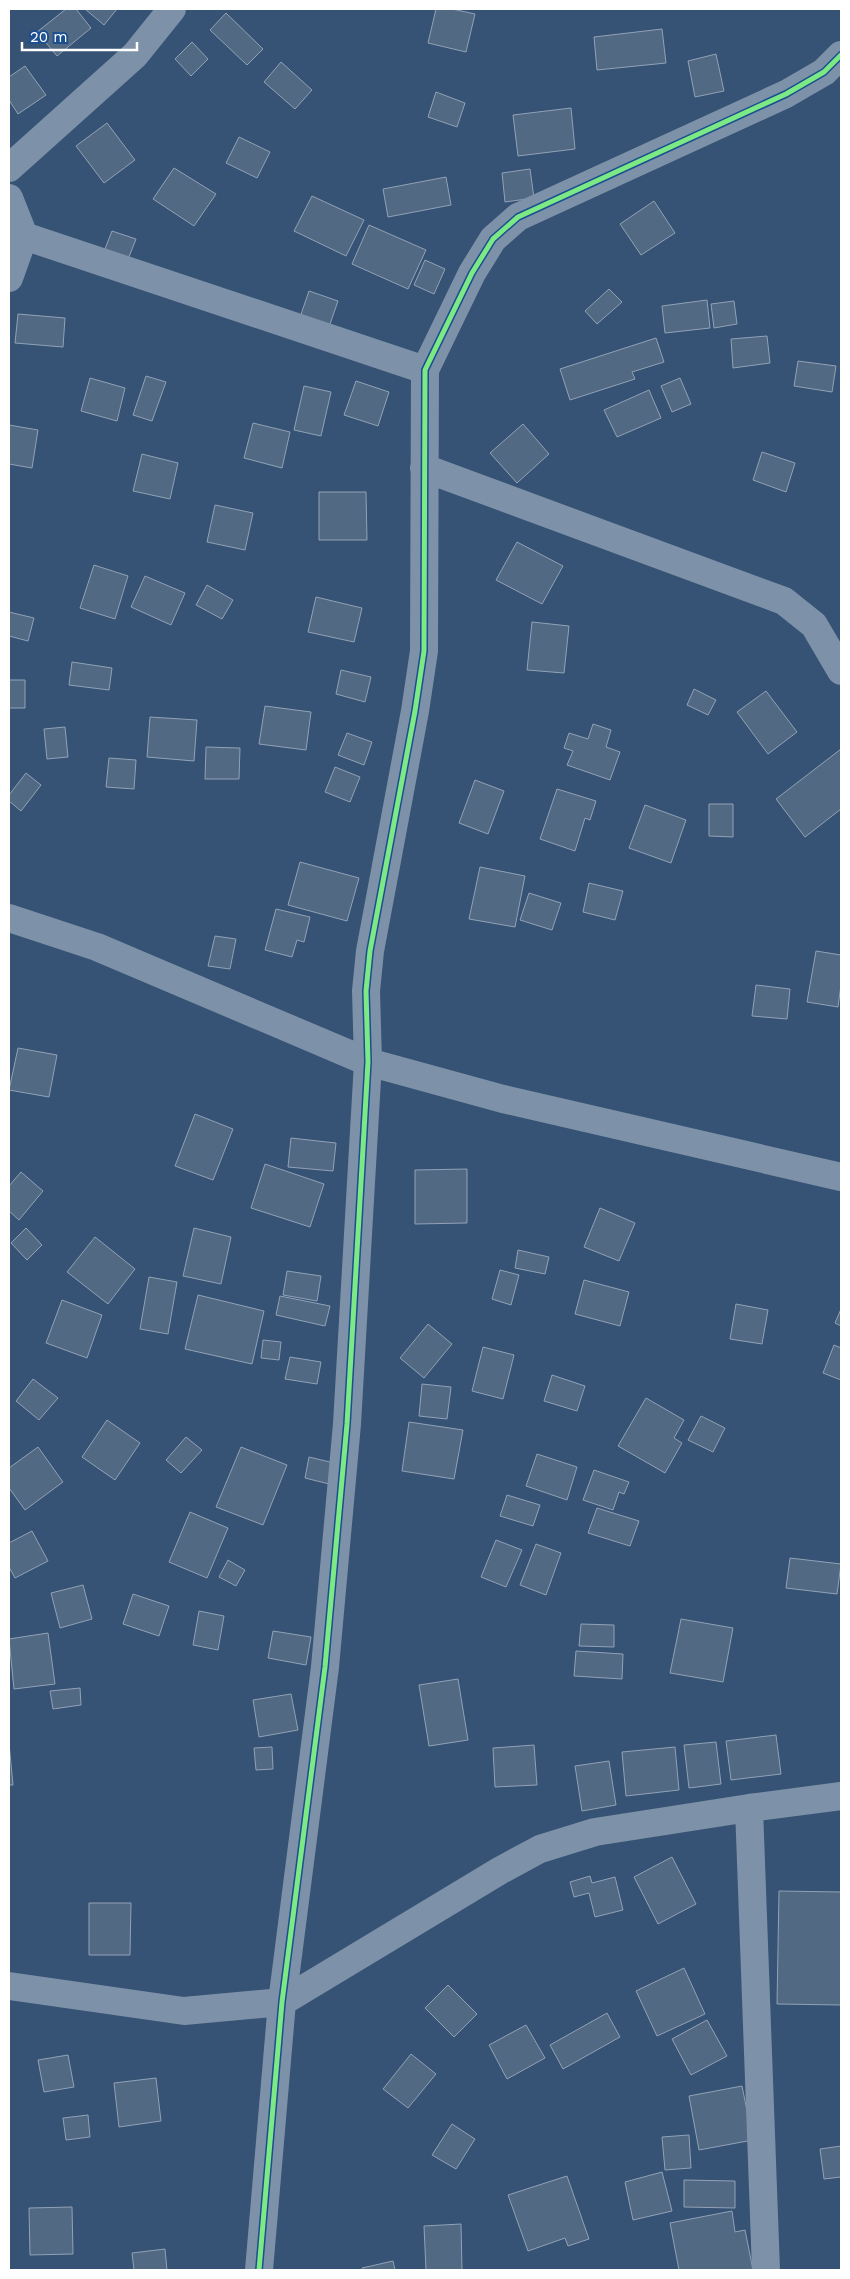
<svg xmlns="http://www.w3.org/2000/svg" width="850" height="2279" font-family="'Work Sans',sans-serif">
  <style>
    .building { fill: #526984; stroke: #92a2b6 }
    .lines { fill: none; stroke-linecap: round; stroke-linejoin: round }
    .street { stroke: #7d92a8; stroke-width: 28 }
    .cycleway-casing { stroke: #1b4f8f; stroke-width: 8 }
    .cycleway { stroke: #7ce984; stroke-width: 5 }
  </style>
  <rect width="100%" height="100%" fill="#365274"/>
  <path class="building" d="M66,9h10l15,19 -34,28 -20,-24z
    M85,9h32l-13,16z
    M436,9h16l23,5 -9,38 -38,-9z
    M226,13l37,36 -16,16 -37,-35z
    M662,29l4,34 -69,7 -3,-33z
    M192,42l16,17 -17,17 -16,-17z
    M716,54l8,37 -29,6 -7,-36z
    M281,62l31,28 -17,19 -31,-27z
    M25,66l21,29 -28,19 -9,-14v-23z
    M436,92l29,11 -8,24 -29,-10z
    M571,108l4,41 -57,7 -5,-41z
    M107,123l28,37 -31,23 -28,-37z
    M239,137l31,15 -13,26 -31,-15z
    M174,168l42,26 -22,32 -41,-27z
    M530,169l4,29 -29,4 -3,-29z
    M446,177l5,28 -63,12 -5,-28z
    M312,196l52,24 -18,36 -52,-25z
    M654,201l21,32 -34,22 -21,-31z
    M369,225l57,25 -18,39 -56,-25z
    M112,231l24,8 -9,23 -24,-8z
    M425,260l20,9 -11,25 -20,-9z
    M609,289l13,13 -25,22 -12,-13z
    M309,291l29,10 -10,29 -29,-10z
    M707,300l3,28 -45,5 -3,-27z
    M734,301l3,23 -23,4 -3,-24z
    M18,314l47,4 -2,29 -48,-4z
    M767,336l3,27 -37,5 -2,-29z
    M656,338l8,24 -32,10 3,7 -65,21 -10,-31z
    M798,361l38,5 -4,26 -38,-6z
    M146,376l20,6 -14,39 -19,-6z
    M90,378l35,10 -8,33 -36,-10z
    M680,378l11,26 -19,8 -11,-26z
    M356,381l33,11 -11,34 -34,-11z
    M304,386l27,6 -10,44 -27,-6z
    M649,390l12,28 -44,19 -13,-27z
    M253,423l37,9 -8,36 -38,-10z
    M523,424l26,30 -32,29 -27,-30z
    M9,425l29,5 -6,38 -23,-4z
    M762,452l33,11 -9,29 -33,-12z
    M142,454l36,9 -8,36 -37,-8z
    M319,492h47l1,48h-48z
    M215,505l38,8 -8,37 -38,-8z
    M517,542l46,24 -21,38 -46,-24z
    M94,565l34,11 -13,43 -35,-11z
    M145,576l40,17 -14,32 -40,-18z
    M207,585l26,15 -11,19 -26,-14z
    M316,597l46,11 -8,34 -46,-10z
    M9,612l25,6 -6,23 -19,-5z
    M532,622l37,4 -5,47 -37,-3z
    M72,662l40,6 -3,22 -40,-5z
    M341,670l30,7 -6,25 -29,-8z
    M9,680h16v28h-16z
    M694,689l22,11 -8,15 -21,-10z
    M766,691l31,41 -29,22 -31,-42z
    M265,706l46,6 -5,38 -47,-6z
    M150,717l47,3 -3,41 -47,-4z
    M593,724l18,6 -5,17 14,5 -10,28 -43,-15 6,-14 -9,-3 5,-15 19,6z
    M65,727l3,30 -21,2 -3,-30z
    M347,733l25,9 -8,23 -26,-10z
    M206,747l34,1 -1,31h-34z
    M841,749v60l-36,28 -29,-38z
    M109,758l27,2 -2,29 -28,-2z
    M335,767l25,10 -10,25 -25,-10z
    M26,773l15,12 -20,26 -12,-10v-6z
    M475,780l29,11 -16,43 -29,-11z
    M557,789l39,12 -6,19 -5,-2 -10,33 -35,-12z
    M709,804h24v33l-24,-1z
    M645,805l41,15 -15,43 -42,-15z
    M300,862l59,16 -12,43 -59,-16z
    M480,867l45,9 -10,51 -46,-8z
    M589,883l34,8 -8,29 -32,-8z
    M529,893l32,10 -9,27 -32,-10z
    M276,909l34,8 -6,25 -7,-2 -5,17 -27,-7z
    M215,936l21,3 -6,30 -22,-3z
    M816,951l25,4v30l-3,22 -31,-5z
    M756,985l34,4 -3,30 -35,-3z
    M18,1048l39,7 -8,42 -40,-7z
    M195,1114l38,15 -20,51 -38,-14z
    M291,1138l45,5 -3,28 -45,-4z
    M265,1164l59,20 -14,43 -59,-19z
    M467,1169v54l-52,1v-54z
    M21,1172l22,19 -24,29 -10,-9v-25z
    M600,1208l35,15 -16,38 -35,-14z
    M26,1228l16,17 -15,15 -16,-17z
    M194,1228l37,9 -10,47 -38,-8z
    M95,1237l40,32 -27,35 -41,-32z
    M518,1250l31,7 -4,17 -30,-6z
    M500,1270l19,5 -8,30 -19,-6z
    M287,1271l34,5 -4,25 -34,-6z
    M149,1277l28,5 -9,52 -28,-5z
    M584,1280l45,12 -9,34 -45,-12z
    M198,1295l66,16 -12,53 -67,-15z
    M280,1296l50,10 -5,20 -49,-11z
    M62,1300l40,15 -15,43 -41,-15z
    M736,1304l32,6 -6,34 -32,-5z
    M841,1309v17l-6,-3z
    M428,1324l24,20 -28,34 -24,-20z
    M263,1340l18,2 -2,18 -18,-2z
    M834,1345l7,3v32l-18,-7z
    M483,1347l31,8 -11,44 -31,-8z
    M290,1357l31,5 -4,22 -32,-5z
    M552,1375l33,11 -8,25 -33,-10z
    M33,1379l25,19 -19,22 -23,-19z
    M422,1384l29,3 -4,32 -28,-3z
    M646,1398l38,22 -10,18 8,5 -17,30 -47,-27z
    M701,1416l24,12 -12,24 -25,-12z
    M107,1420l33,23 -25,37 -33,-23z
    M409,1422l54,8 -9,49 -52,-8z
    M186,1437l16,13 -21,23 -15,-13z
    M38,1447l25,35 -38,28 -16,-22v-20z
    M241,1447l46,18 -24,60 -47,-18z
    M537,1454l40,13 -10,33 -41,-14z
    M309,1457l25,6 -5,21 -24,-6z
    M594,1470l35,12 -5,12 -5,-2 -6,18 -30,-10z
    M507,1495l33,10 -7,21 -33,-10z
    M597,1508l42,13 -9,25 -42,-13z
    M190,1512l38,16 -21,50 -38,-16z
    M32,1531l16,30 -33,17 -6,-11v-24z
    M496,1540l26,10 -16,37 -25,-10z
    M536,1544l25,9 -15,42 -26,-10z
    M790,1558l51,6 -4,30 -51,-6z
    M228,1560l17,10 -9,16 -17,-9z
    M83,1585l9,34 -32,9 -9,-35z
    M133,1594l36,12 -10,30 -36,-12z
    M199,1611l25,5 -6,34 -25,-5z
    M681,1619l52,9 -10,54 -53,-9z
    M581,1624l33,1v22l-35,-1z
    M273,1631l38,6 -5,28 -38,-7z
    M48,1633l7,51 -41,5 -5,-50z
    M576,1651l47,3 -1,25 -48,-3z
    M458,1679l10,61 -39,6 -10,-61z
    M80,1688l1,17 -28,4 -3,-18z
    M291,1694l7,36 -39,7 -6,-37z
    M776,1735l5,39 -50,6 -5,-39z
    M716,1742l5,42 -32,4 -5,-43z
    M9,1743l4,42h-4z
    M534,1745l3,40 -42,2 -2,-39z
    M272,1747l1,22 -17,1 -2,-22z
    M675,1747l4,43 -53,6 -4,-44z
    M609,1761l7,44 -34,6 -7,-45z
    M672,1857l24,47 -38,20 -24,-47z
    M590,1876l2,7 23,-6 8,33 -28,7 -6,-24 -15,4 -4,-15z
    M779,1891l62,1v113l-64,-1z
    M89,1903h42l-1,52h-41z
    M684,1968l21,46 -48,22 -21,-45z
    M448,1985l29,29 -23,23 -29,-29z
    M607,2013l13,24 -57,32 -13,-24z
    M707,2020l20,36 -36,19 -19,-36z
    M526,2025l19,33 -38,21 -18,-34z
    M411,2054l25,20 -28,34 -25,-19z
    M68,2055l6,32 -30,5 -6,-32z
    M156,2078l5,43 -42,6 -5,-44z
    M742,2086l11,54 -54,10 -10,-54z
    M88,2115l2,22 -24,3 -3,-22z
    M452,2124l23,15 -19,30 -24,-14z
    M689,2135l2,33 -26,2 -3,-33z
    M841,2146v31l-17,2 -4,-30z
    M662,2172l10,39 -39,9 -8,-38z
    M567,2176l22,63 -21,7 -3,-8 -37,13 -20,-56z
    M684,2180l51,1v27l-51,-1z
    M72,2207l1,47 -43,1 -1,-47z
    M732,2211l3,21 10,-2 8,40h-74l-9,-47z
    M461,2224l1,46h-36l-2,-44z
    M165,2249l2,21h-33l-2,-17z
    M393,2261l2,9h-32l-1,-2z"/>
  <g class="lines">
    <path class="street" d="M9,168l126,-113 37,-46
      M9,198l15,38 -15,42
      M24,236l401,134
      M424,468l360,133 30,24 27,46
      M9,918l88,29 271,115 135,37 338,78
      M749,1808l17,462
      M9,1986l175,25 98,-9 219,-132 39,-21 55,-17 154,-24 92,-12
      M259,2270l23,-268 43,-335 22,-243 21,-362 -2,-71 4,-40 45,-240 9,-60 1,-281 47,-97 21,-34 25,-22 268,-123 38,-22 17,-17"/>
    <defs>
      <path id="cycleway" d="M259,2270l23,-268 43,-335 22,-243 21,-362 -2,-71 4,-40 45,-240 9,-60 1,-281 47,-97 21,-34 25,-22 268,-123 38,-22 17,-17"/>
    </defs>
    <use href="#cycleway" class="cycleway-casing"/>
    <use href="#cycleway" class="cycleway"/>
  </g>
  <rect width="850" height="2279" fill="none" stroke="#ffffff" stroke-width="20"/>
  <path d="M22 42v8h115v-8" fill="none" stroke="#ffffff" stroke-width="2.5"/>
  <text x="30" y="42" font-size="15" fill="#ffffff" stroke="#1b4f8f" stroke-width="4" paint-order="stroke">20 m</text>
</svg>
